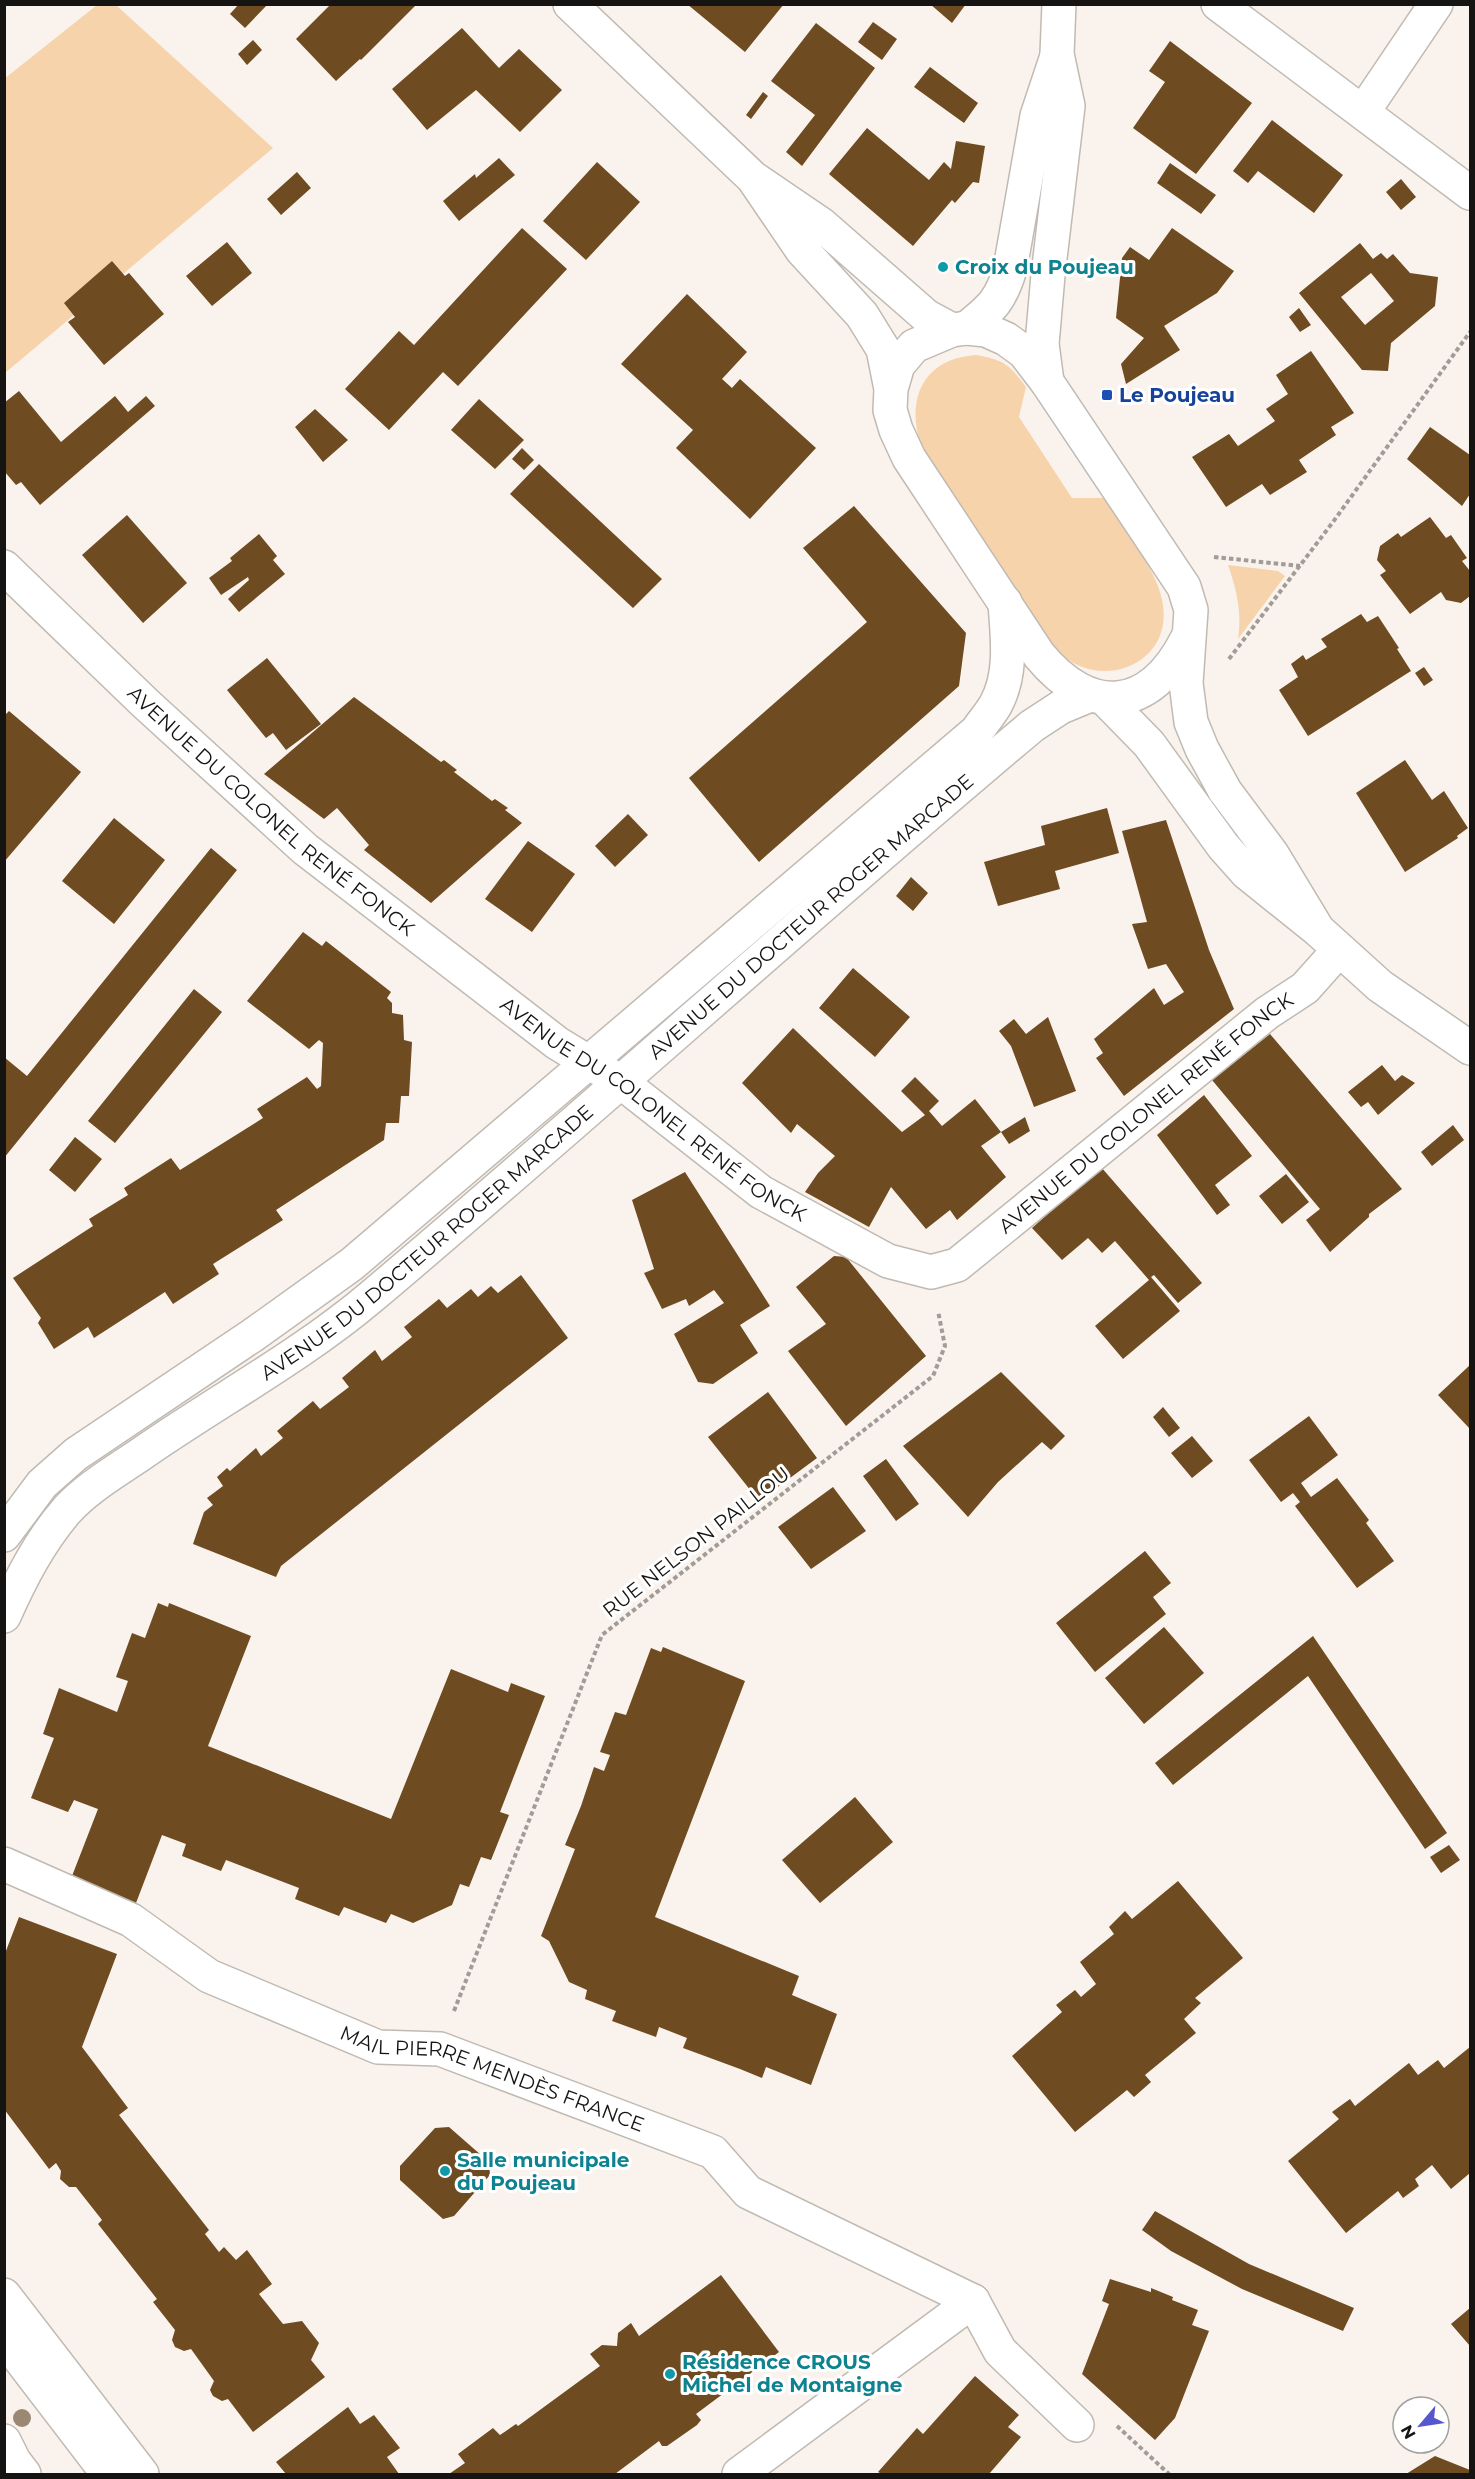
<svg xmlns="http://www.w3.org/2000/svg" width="1475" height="2479" font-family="Montserrat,sans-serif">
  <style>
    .green { fill: #f7d3ac }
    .building { fill: #6e4b20; fill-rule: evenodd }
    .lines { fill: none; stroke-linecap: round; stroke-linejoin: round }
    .minor-casing { stroke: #c0bab3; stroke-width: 36 }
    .major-casing { stroke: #c0bab3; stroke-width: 36 }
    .path { stroke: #a19c98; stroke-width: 4; stroke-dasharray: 4.5 3; stroke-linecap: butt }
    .minor { stroke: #fff; stroke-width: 33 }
    .major { stroke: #fff; stroke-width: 33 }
    .tree { fill: #9b8872 }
    .culture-dot { fill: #0f9aa8; stroke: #fff; stroke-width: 2 }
    .transit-dot { fill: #1a4fb4; stroke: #fff; stroke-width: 2 }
    .labels { text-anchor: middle; stroke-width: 6; stroke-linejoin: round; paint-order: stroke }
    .culture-label { font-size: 20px; font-weight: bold; fill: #0d838f; stroke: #fff; text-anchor: start }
    .transit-label { font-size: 20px; font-weight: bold; fill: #164399; stroke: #fff; text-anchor: start }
    .street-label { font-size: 20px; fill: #161412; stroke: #fff }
  </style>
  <rect width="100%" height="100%" fill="#faf3ed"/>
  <path class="green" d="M97,5h19l157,143 -268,225 -1,-294z
    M976,355c28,5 33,9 50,32l-7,30 53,81h32c19,29 55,74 59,107 9,61 -66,88 -106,45l-136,-205c-16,-46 3,-87 55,-90z
    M1228,565l50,6 7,5 -47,63c4,-27 -1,-48 -10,-74z"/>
  <path class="building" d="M239,4h29l-23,24 -15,-14z
    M331,4h86l-56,56 -1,-1 -24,22 -40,-42z
    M687,4h97l-39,48z
    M930,4h36l-14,19z
    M873,22l24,17 -15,21 -24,-18z
    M816,23l59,45 -73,98 -16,-14 29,-37 -44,-34z
    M462,28l37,40 20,-19 43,41 -42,42 -44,-42 -49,40 -35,-41z
    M253,40l9,10 -15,15 -9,-11z
    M1170,41l82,62 -56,71 -63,-46 32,-46 -16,-11z
    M930,67l48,36 -14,20 -50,-36z
    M763,92l5,4 -17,23 -5,-4z
    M1272,120l71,55 -29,38 -56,-42 -10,12 -15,-12z
    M867,128l62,52 15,-18 7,7 5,-28 29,5 -6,37 -6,-1 -18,21 -3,-3 -39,46 -84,-72z
    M499,158l16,17 -56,46 -16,-20 32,-27 1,4z
    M597,162l43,40 -54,58 -43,-39z
    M1170,163l46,32 -15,19 -44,-31z
    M297,172l14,16 -30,27 -14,-16z
    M1401,179l15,18 -15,13 -15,-18z
    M522,228l45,41 -109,117 -15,-14 -54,58 -44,-41 54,-58 15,14z
    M1172,228l62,43 -17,22 -53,33 16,24 -54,34 -5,-20 23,-26 -28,-20 6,-60 8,-11 19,13z
    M227,242l25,31 -40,33 -26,-30z
    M1360,243l13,16 8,-6 6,6 6,-5 17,19 28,4 -3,29 -44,37 -3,28 -26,-1 -63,-77zM1371,273l23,28 -29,24 -24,-28z
    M112,261l13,15 4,-3 35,41 -60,51 -36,-43 7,-5 -11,-14z
    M687,294l60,58 -25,27 10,9 8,-9 76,69 -66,71 -74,-71 17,-18 -72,-66z
    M1299,308l12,17 -11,7 -11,-15z
    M1311,351l43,62 -23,14 5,8 -37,25 8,12 -37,23 -8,-11 -36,23 -34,-50 37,-23 9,12 37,-25 -9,-12 22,-15 -12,-19z
    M19,391l42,51 54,-46 13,16 18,-16 9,10 -115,99 -19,-23 -5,3 -12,-14v-68z
    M479,399l45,41 -29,29 -44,-39z
    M315,409l33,31 -25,22 -28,-35z
    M1430,427l40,28v39l-8,12 -55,-47z
    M522,448l12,12 -10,10 -12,-11z
    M539,464l123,115 -29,29 -123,-114z
    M854,506l112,127 -7,53 -200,176 -70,-84 178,-156 -64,-74z
    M127,515l60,68 -44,40 -61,-68z
    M1430,517l16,21 5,-3 16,23 -5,3 8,10v25l-9,7 -15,-3 -5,-8 -31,22 -30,-39 6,-4 -9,-11 3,-14 18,-13 3,4z
    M259,534l18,22 -4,4 12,14 -46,38 -11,-13 21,-19 -1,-3 -27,18 -12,-17 23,-17 -2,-3z
    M1361,614l6,8 11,-6 21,32 -2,1 14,22 -103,65 -29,-46 19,-13 -7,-13 12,-9 3,5 21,-13 -6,-8z
    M267,658l54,66 -35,26 -13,-17 -7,5 -39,-48z
    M1424,667l9,13 -9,6 -9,-13z
    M354,697l87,65 3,-2 13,10 -3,2 38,29 3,-2 13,9 -3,2 17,13 -91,80 -67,-53 5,-5 -32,-37 -13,11 -60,-45z
    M9,711l72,61 -77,90v-146z
    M1405,760l27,40 12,-9 24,37 -11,8 1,2 -53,34 -49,-79z
    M1107,808l12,45 -64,18 5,18 -62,17 -14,-44 61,-17 -4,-19z
    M628,814l20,21 -33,32 -20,-21z
    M114,818l51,42 -51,64 -52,-43z
    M1166,820l43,130 25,59 -110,87 -28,-38 7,-5 -9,-14 60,-51 10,17 20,-13 -18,-28 -18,5 -16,-45 15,-2 -25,-91z
    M528,841l47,33 -43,58 -47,-33z
    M211,848l26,22 -233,288v-101l23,19z
    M911,877l17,16 -15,18 -17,-15z
    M303,932l19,14 4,-5 65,51 -4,6 5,5v10l11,2 1,25 8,2 -3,54h-8l-2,27h-13l-2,17 -108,70 7,10 -70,44 6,10 -46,30 -8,-12 -71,46 -6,-11 -34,22 -16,-26 3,-5 -28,-40 80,-52 -4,-7 39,-24 -4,-7 47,-30 9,12 83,-52 -6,-9 50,-32 10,12 4,-3 2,-43 -4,-3 -10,9 -62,-48z
    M853,968l57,49 -35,40 -56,-49z
    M194,989l28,23 -107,131 -27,-22z
    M1048,1017l28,74 -42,16 -23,-61 -12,-15 15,-12 12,15z
    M793,1028l109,104 23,-17 -24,-24 14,-14 24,24 -10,10 13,15 33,-27 26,33 -20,14 25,31 -49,43 -7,-10 -24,19 -35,-42 -22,40 -64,-35 13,-19 17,-17 -38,-32 -6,9 -49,-50z
    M1270,1034l132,155 -33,25v3l-39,35 -24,-32 14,-11 -108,-129z
    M1382,1065l13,16 7,-6 13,8 -37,32 -10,-13 -7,5 -13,-15z
    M1204,1095l48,61 -37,29 15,20 -13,10 -60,-80z
    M1025,1117l5,14 -21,13 -8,-12z
    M1453,1125l11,15 -32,26 -11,-14z
    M75,1137l27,22 -27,33 -26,-22z
    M1101,1167l101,116 -24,20 -24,-28 -3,2 29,34 -57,48 -28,-33 54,-46 -34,-39 -13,12 -14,-15 -26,22 -30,-32z
    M685,1172l85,134 -30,19 18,28 -45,31 -15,-2 -24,-48 50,-31 -10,-13 -25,16 -3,-7 -24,10 -18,-36 10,-4 -22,-69z
    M1286,1174l23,28 -27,22 -23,-28z
    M834,1256l12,1 80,99 -80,70 -58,-75 38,-27 -30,-37z
    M521,1275l47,63 -287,228 -5,11 -83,-33 11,-32 9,-7 -6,-7 16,-12 -6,-9 10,-9 3,3 26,-23 5,8 22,-18 -6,-7 36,-30 7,8 29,-22 -7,-9 33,-28 7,11 30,-24 -8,-10 35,-28 8,9 24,-19 7,8 13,-11 7,7z
    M1470,1365v64l-32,-34z
    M1001,1372l64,64 -14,14 -9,-8 -44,40 -30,35 -65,-71z
    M768,1392l49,66 -58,43 -51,-64z
    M1163,1407l17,21 -11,9 -16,-20z
    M1309,1416l29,39 -37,28 10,14 26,-19 32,42 -3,3 28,38 -37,27 -62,-82 5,-4 -7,-9 -12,9 -32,-42z
    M1192,1436l21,25 -21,17 -21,-25z
    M886,1459l33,45 -23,17 -33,-45z
    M833,1487l33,44 -55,38 -33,-42z
    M1145,1551l26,32 -18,14 13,17 -71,58 -39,-49z
    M158,1603l10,4 1,-4 82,33 -43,110 183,73 60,-150 57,23 3,-9 34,13 -45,116 9,3 -18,45 -10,-3 -12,30 -9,-3 -8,21 -39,18 -22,-9 -5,9 -42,-16 -5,9 -44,-17 4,-11 -73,-28 -5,11 -39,-15 4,-12 -24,-9 -26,68 -64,-27 26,-67 -24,-9 -6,12 -37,-14 23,-60 -11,-4 16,-46 58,24 11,-31 -12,-4 16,-44 13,5z
    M1164,1627l40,46 -60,51 -39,-46z
    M1313,1636l134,197 -22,16 -117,-173 -135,109 -18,-22z
    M663,1647l82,34 -90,236 144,59 -7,19 45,19 -26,71 -45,-18 -4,11 -22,-9 -57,-21 4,-10 -28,-11 -3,10 -44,-16 4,-10 -31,-12 2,-9 -18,-8 -20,-41 -8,-5 34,-87 -10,-4 16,-39 13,-39 10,4 6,-16 -10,-3 15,-40 11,3 25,-67 10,4z
    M855,1797l38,45 -73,61 -38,-43z
    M1449,1845l11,15 -19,13 -11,-16z
    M1178,1881l65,77 -48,40 6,5 -17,16 12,14 -51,42 6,7 -17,15 -7,-7 -52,42 -63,-76 50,-44 -6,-7 19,-15 6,7 15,-13 -16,-22 34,-28 -5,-7 16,-16 7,8z
    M19,1917l98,37 -35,93 46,61 -9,7 90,115 -4,4 14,18 5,-5 12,13 11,-10 25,34 -13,10 24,30 19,-3 17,22 -8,17 14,17 -72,55 -25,-33 -6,2 -9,-5 -3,-6 4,-9 -23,-32 -7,2 -9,-4 -3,-7 3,-10 -22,-28 4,-3 -59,-75 4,-4 -26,-33h-7l-9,-8 1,-8 -5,-8 -7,6 -45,-60v-153z
    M1470,2047v126l-19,16 -19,-24 -17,14 4,7 -16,12 -5,-7 -52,42 -58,-72 51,-42 -7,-7 18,-13 5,7 54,-43 9,12 20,-15 6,8z
    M449,2127l40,35 1,13 -36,41 -11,3 -43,-39v-14l35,-38z
    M1155,2211l94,53 105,44 -11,23 -101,-42 -71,-38 -29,-21z
    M721,2275l58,77 -83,62 5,6 -4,5 -30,21h-5l-3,-5 -44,33h-166l16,-11 -7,-9 35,-26 7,7 16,-11 2,2 82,-60 -10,-12 12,-9 15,1 1,-13 13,-10 8,13z
    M1110,2279l41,13v-4l22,9 -1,3 26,10 -6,15 17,6 -34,87 -20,22 -73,-66 27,-70 -7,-3z
    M1470,2308v38l-19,-22z
    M975,2376l44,39 -11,12 13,10 -32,37h-107l-4,-2 39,-44 6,6z
    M348,2407l12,17 14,-9 26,33 -13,9 12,17h-113l-10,-12z
    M1435,2456l35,14v4h-64z"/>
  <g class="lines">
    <defs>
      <g id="minor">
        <path d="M1218,4l252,189"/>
        <path d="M1363,112l73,-108"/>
        <path d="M967,328c25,-20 34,-28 43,-59l27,-153 20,-60"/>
        <path d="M1047,382l-5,-38 6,-69 20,-169 -11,-52 2,-50"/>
        <path id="s1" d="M4,567l141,136 160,146 252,194 64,39 140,110 127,69 43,11 26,-7 310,-252 38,-25 34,-38"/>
        <path d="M4,1535l38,-51 34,-30 177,-119 99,-71 625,-533c6,-9 14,-18 19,-27 17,-32 11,-68 9,-102"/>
        <path id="s2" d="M4,1616c17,-38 36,-75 63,-106 21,-23 51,-40 77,-58 75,-52 157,-96 227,-155 222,-187 438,-384 661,-571l29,-19 29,-12"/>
        <path id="s3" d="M4,1864l127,56 78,56 169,71 62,2 273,103 35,40 225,109"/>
        <path d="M4,2295l138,179"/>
        <path d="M4,2338l104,136"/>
        <path d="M4,2441l10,20 10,13"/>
        <path d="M739,2474l234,-173 27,50 77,74"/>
      </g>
      <path id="major" d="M570,4l183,174 69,47 104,91 26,14
        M753,178l49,72 60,65 21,34 8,40 -1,21 6,20 13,28 130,197c51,62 111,58 148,-16
        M891,389l7,-24 16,-19 38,-16 15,-2 19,2 20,9 18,13 23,30 137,205 7,23 -5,73 5,39 11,27 23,42 47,63 46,76
        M1105,699l44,45 74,102 24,27 71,57 62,56 90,62"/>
    </defs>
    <use href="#minor" class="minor-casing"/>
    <use href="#major" class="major-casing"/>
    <path class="path" d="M1214,557l86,9
      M1229,659l104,-137 137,-190
      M454,2011l148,-376 331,-259 12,-30 -7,-35
      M1117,2426l52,48"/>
    <use href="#minor" class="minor"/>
    <use href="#major" class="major"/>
  </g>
  <circle class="tree" cx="22" cy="2418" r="9"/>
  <g class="culture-dot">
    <circle cx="943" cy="267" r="6"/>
    <circle cx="445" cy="2171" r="6"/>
    <circle cx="670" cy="2374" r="6"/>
  </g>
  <rect class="transit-dot" x="1101" y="389" width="12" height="12" rx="3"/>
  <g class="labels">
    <g class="culture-label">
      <text x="955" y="274">Croix du Poujeau</text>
      <text x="457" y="2167">Salle municipale<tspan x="457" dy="23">du Poujeau</tspan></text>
      <text x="682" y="2369">Résidence CROUS<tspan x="682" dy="23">Michel de Montaigne</tspan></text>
    </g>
    <g class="transit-label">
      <text x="1119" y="402">Le Poujeau</text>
    </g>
    <g class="street-label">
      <text dy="7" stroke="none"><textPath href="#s1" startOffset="362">AVENUE DU COLONEL RENÉ FONCK</textPath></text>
      <text dy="7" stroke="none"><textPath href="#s2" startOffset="1077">AVENUE DU DOCTEUR ROGER MARCADE</textPath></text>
      <text dy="7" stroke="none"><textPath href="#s1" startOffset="848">AVENUE DU COLONEL RENÉ FONCK</textPath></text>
      <text dy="7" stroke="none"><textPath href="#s1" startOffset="1442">AVENUE DU COLONEL RENÉ FONCK</textPath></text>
      <text dy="7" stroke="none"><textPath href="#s2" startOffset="573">AVENUE DU DOCTEUR ROGER MARCADE</textPath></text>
      <text transform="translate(696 1542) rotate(-38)" y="7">RUE NELSON PAILLOU</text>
      <text dy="7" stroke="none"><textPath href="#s3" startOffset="538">MAIL PIERRE MENDÈS FRANCE</textPath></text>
    </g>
  </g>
  <rect width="1475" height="2479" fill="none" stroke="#161412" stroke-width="12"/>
  <g transform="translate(1421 2425) rotate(241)"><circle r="28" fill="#ffffff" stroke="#a2a1a0" stroke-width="1.5"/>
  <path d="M0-4.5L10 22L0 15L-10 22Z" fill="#5657ce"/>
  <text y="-9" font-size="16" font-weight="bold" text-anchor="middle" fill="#161412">N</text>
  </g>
</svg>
